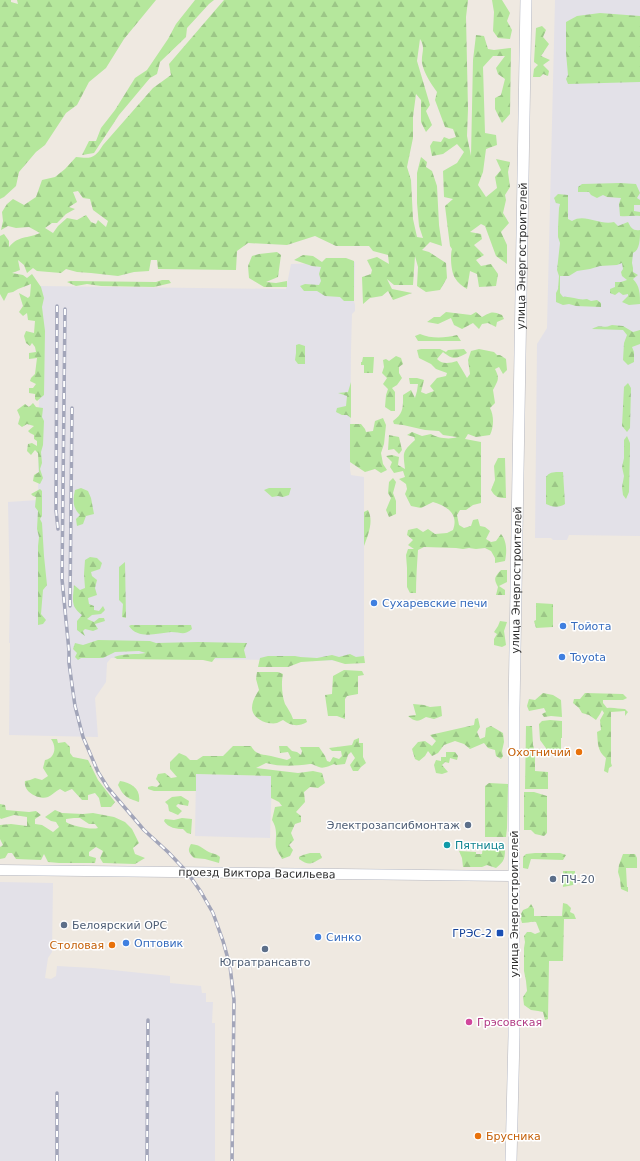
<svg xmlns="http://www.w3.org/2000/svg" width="640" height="1161" font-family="'DejaVu Sans',sans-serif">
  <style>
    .industrial { fill: #e3e1e8 }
    .forest { fill: url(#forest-firs); fill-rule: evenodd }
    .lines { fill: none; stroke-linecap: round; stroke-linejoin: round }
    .tertiary-casing { stroke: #b4b7c2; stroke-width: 11 }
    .secondary-casing { stroke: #b4b7c2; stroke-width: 12 }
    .tertiary { stroke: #fff; stroke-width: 10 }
    .secondary { stroke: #fff; stroke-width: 11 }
    .rail-casing { stroke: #a2a5b9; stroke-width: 3.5 }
    .rail { stroke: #fff; stroke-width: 2; stroke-dasharray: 6; stroke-linecap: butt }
    .shop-dot { fill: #3f7fe0; stroke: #fff; stroke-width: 1.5 }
    .food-dot { fill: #e8710a; stroke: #fff; stroke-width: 1.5 }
    .service-dot { fill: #5c6f8a; stroke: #fff; stroke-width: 1.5 }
    .culture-dot { fill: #0f9aa8; stroke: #fff; stroke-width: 1.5 }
    .transit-dot { fill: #1a4fb4; stroke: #fff; stroke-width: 1.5 }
    .hotel-dot { fill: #d1479c; stroke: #fff; stroke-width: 1.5 }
    .labels { text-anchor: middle; stroke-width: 3; stroke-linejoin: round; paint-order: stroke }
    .street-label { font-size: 11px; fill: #2e2e2e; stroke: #fff }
    .shop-label { font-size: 11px; fill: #366cbe; stroke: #fff; text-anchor: start }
    .food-label { font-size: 11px; fill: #c56008; stroke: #fff; text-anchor: end }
    .service-label { font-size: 11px; fill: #4e5e75; stroke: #fff; text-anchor: start }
    .culture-label { font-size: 11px; fill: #0d838f; stroke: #fff; text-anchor: start }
    .transit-label { font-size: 11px; fill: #164399; stroke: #fff; text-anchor: end }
    .hotel-label { font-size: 11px; fill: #b23c85; stroke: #fff; text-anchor: start }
  </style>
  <defs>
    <pattern id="forest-firs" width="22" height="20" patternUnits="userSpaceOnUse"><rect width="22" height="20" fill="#b5e79c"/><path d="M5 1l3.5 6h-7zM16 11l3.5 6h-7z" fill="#9cc687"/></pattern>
  </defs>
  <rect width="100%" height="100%" fill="#efe9e1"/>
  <path class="industrial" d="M555,0h85v536l-71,-1 -2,5h-14l-2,-2h-16l2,-194 10,-16z
    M355,262l-1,39 1,4v6l-3,3 -1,36 -1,119 1,6 13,2v184l-253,-3 -4,5 -1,19 -11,16 3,39 -89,-2 1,-92h-1l1,-46 -2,-95 30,-2 2,-214 246,3 5,-25z
    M196,774l76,2 -2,62 -75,-2z
    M0,882l53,1 -1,69 -4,6 -3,20 6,1 5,-3 1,-10 36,2 77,8v7l31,3 1,7h4v9h7l-1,21h3v138h-215z"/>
  <path class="forest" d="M0,0h11v2l7,2 -1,-4h139l-32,39 -18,29 -17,14 -12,23 -11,8 -21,32 -9,7 -17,20 -3,14 -12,11 -4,2z
    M195,0h19l-5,4 -22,24 -1,9 -26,25 -3,12 -7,4 -31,37 -25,38 -12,2 7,-14h7l5,-13 14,-18 20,-32 12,-8 21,-31 8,-15z
    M224,0h244l-2,17 2,92 -1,27 4,20 2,-96 3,-25 8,1 4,13 6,1 17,-2 -1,66 -8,9 -7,-14v-11l6,-3 4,-16 -7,-5 -2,-6 9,-12h-12l-10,11 2,66 11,2 1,10 -11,4 -3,23 -5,13 8,12 11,-9 -2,-11 6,-7 -5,-11 14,3 -2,10 2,15 -5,8 1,5 -3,13 6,10 -8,9 6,13v19l-11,-8 -11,-30 -4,-2 -11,8 11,2 1,5 -8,6 10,10 -8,5 5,6 10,-2 7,10 -2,12 -17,1 -2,-13 -7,-3 -3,18c-5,-3 -9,-6 -12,-11 -4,-6 -5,-23 -3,-29l-2,-3 -5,-40 8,-7 -9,-2 -1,-26 14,-8 7,-11 -7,-8 -14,10 -11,2 -2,-10 3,-5 8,1 3,-5 5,2 7,-2 -3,-8 -8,-2 -10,-27 2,-8c-6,-8 -13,-19 -15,-29 -1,-10 4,-15 -2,-24l-3,22 13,44 -4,6 6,14 -6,7 -5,-10v-22l-5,-6 -3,23v21l-6,29 4,13 2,39 4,18 6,1 -4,-12 -2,-23v-30l4,-16 6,5 -1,5 6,4 5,15 2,39 3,21 -12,-4 -8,8 7,2 17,11 1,15 -7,12 -14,2 -9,-6 1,-19 -3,-11 -2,29h-19l-7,-6 5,10 20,4 -19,7 -5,-9 -6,5 -12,2 -7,6 -1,-27 9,-3 1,-4 -5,-10 10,-3 12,7 -1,-9 -15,-4 -4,-5h-33l-21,-10 -28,9 -39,-2 -11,8 -1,19 -78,-1 -1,-9h-6l-2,11 -15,1 -16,4 -27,-3 -14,-1 -11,-3 -5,4 -24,-2 -4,-3 -6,5 -3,-8 -6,-5 2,10 -8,3 11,2 4,3 5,-4 9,13 3,11 -2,9 3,24 -1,64 -7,6 -2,-2v-5l-6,-1v-5h4l3,-4 -6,-3 1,-3 4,-4 2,-16 -8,1v-6l7,-1 -1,-5 -3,-4 -2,3 -4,-3 -2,-7 2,-5 8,2 1,-12 -7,-1 -1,-7 -4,3 -4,-4 4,-6 -4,-13 9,5 2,-2 1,-12 -13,5 -5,3 -5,1 -4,8 -4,-7v-58l4,-2 5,7v6c10,-12 18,-8 31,-14l-11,-6 -13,1 -8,-2 -7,4 2,-9 -1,-9 5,-8 6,-5 11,6 12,-8 6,-17 13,-3 10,-8 11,-12c16,2 19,1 27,-12l50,-57 18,-13 -2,-11zM78,191l5,7 7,1 3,11 15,11 -2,6 -8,-7 -2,4 -5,-2 -5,-7 -9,5 -10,-2 -9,8 -5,7 -8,-5 7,-5h5l9,-9 9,-5 -6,-2 8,-5 -4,-10z
    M492,0h10l8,13 -3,8 5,9 -2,9 -12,-1 -5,-7 1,-19z
    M600,13l40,3v66l-72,2 -2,-5 2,-4 -2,-22v-31l11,-6z
    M542,26l4,4 -3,7 6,7 -8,12 9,4 -7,5 6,6 -1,5 -5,-2 -3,3h-7l1,-8 4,-4 -4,-3 2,-34z
    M620,183l16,1 4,9 -3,5 3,2v5h-6v6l6,1v4c-7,-1 -13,1 -20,0l-1,-12 2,-6 -14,-1 -4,-2 -6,3 -6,-3 -2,-3h-11v-5l4,-3z
    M558,194l10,1v24l4,2c13,-8 28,5 42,1l4,4 10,-4c3,6 5,9 12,8 0,9 0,20 -7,23l-1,10 1,5v4l5,3 -5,4c7,7 7,15 7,25l-11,1 -7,-3 6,-6v-2l-5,1 -4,-3 -4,3 -5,-2v-4l5,-2v-5h6l6,-2 -5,-4 -1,-4 2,-3 -1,-6 -5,2 -17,1 -10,3 -13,2 -8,5h-9v17l3,4c8,-1 16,4 24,2l4,2 6,-1 4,3v4l-25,-1 -7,-2 -6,1 -7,-3v-9l2,-4 1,-13 -2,-6 3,-27 -2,-6v-9l1,-20 1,-4 -4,-1 -2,-5z
    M277,252l4,3 -3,22 -12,5 10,1 11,-2v6h-23l-15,-9 -1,-12 4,-10 7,-2z
    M303,255l10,1 9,6 4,-4h20l8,3v40h-10l-4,-4 -15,-1 -8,-5h-13l-4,-5 5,-2 14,1 2,-4 -2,-7 2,-7 -9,-1 -18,-6z
    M162,280h7l2,3 -17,4 -53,-1 -14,-2 -11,2 -9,-4 3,-1 86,1z
    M446,312l25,3 5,-3 6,5c9,-5 10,-6 20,-2l2,4 -7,3 -1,5 -8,-4 -6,1 -3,5 -6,-6 -11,6 -8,-4 -3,-7 -13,6 -11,-2 7,-5h6z
    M612,325l11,1 10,6 7,-2v14l-8,3 2,5v10l-6,3 -5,-5 1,-17 3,-8 -4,-5 -31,-1c8,-5 11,0 20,-4z
    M420,334c11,5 26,4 37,1l4,6h-43l-3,-5z
    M299,344l6,2v18h-7l-3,-4 1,-7v-8z
    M421,349h19l6,3 2,-2 16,-1 3,4c-11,6 -14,7 -24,-1l-6,7c6,6 13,4 20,2l10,17 3,-4 -2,-14 3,-9 8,-2 15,3 3,3h3l6,4 1,11 -4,4 -4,-7 -4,2c5,10 3,11 -2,21l2,13 -5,5c4,8 4,18 0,27l-14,2 -8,-3 -3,5 16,3v61l-8,2 -7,5h-6l-3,5 2,10 5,3 7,-2 2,-6 5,-1 2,7 5,1 5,4 -4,8 5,3 5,-1 5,-7c6,7 6,18 4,27l-10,2v-5l-4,-7 -6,-3 -9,1 -7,-1 -6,1 -7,-1 -32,-1 -6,3c-1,15 -2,29 -2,43h-6l-3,-6v-19l-1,-13 2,-6h6l-6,-4 5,-5 -6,-5 1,-5 9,-2 6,4 5,-3 7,5 12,-1 6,-3c6,-16 -6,-24 -20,-28l-12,6 -10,-2 -6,-12 2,-5 -1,-5 -7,-5 6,-2 -2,-6 -9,2 -4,-6 2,-5 -6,-6 6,-1 7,2 -1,8 7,4c-2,-17 -3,-17 10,-29l-1,-3 -7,-2 5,-3 10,4 9,-2c6,4 19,6 26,3l-14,-2 -4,-4 -14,-1 -22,-5 -9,-1 -1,-3c11,-7 10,-15 10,-26l8,-5 4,8 2,-7 1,-7h-8l-1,-6h8l7,2 -3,12 5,2 8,-3 -4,-5 7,-8 9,-2 1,-3 -11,-4 -5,-5 -12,-6 -2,-8z
    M396,356l5,2 2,6 -4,3v6l3,5 -5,7 -5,3 3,4v19h-4l-6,-4 1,-12 2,-6 -5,-5 4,-6 -5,-5 2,-6 -1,-7 3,-1 3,2z
    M363,357h11l-1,16h-9v-8h-3v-3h1z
    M351,382v36l-4,-3h-5l-6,-3 1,-4 9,-2 1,-10 -9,-3 10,-1z
    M628,383l3,5 -1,40 -3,4 -5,-6 2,-39z
    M33,403l3,4 7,1 -1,9 2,4 -1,24 -2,7 1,11 -2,6 3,9 -3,6 -7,-3 1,-6 5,-3 -1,-19 -3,-3 -4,5 -4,-4 1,-7 4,-1 5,3v-5l-3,-2v-4l-4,-2 -2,-2 6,-5 -7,-2 -5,3 -4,-3 2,-7 -3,-7 8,-6 4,3z
    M383,418l3,7 -2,19 -3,9 2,11 4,6 -6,3 -6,-4 -10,3 -15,-10v-38h11l4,5 1,3 7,-1 2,-10z
    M389,435l10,2 3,13 -3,4 -5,-5 -6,1z
    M627,436l3,7v6l-1,43 -3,7 -3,-4 -1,-8 2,-11 -2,-9 2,-9v-18z
    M498,458h7l1,40c-8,0 -11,-1 -15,-8l4,-10 -1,-14z
    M563,472l2,32c-6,4 -13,3 -19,0v-27c4,-6 10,-5 17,-5z
    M393,478l3,4 -3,11 3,8v13l-7,3 -3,-7 5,-12 -3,-5 1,-11z
    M81,488l7,3 3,7 3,16 -8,2 -3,8 -6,2 -1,-7 4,-4c-8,-8 -7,-15 -5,-25z
    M269,488h22l-2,7 -6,2 -5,-1 -6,1 -8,-7z
    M40,489l2,2v25l-2,3 2,4 2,33 3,29 -4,5 -2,24 5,6 -3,4 -5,1v-79l1,-9 -2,-8 1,-18 -3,-4 1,-10 -3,-1 -2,-2z
    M368,510c6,11 0,25 -4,36v-34z
    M90,557l7,1 5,5 -2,6 -9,3 1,4 5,4 -2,8 2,7 -9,3 1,6 5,2v4l5,1 4,-5 2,4 -4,4 -9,1 -5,4 7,3 5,-4h5l1,3 -10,3 3,5 -5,2 -8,-2 -2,2 2,5 -8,-6v-9l5,-6c-12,-9 -9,-16 -8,-30l6,5 5,-2 -1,-14 1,-14z
    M125,562l1,56 -4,-1 1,-13 -4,-4v-33z
    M501,570h6v12l-8,4 6,4v5h-9l2,-8c-5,-9 -3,-10 3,-17z
    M536,603l17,1v23l-17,1 -2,-7 2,-1z
    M500,621l7,1 -3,9 2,14 -4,2 -8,-2v-6l3,-5 -3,-2 4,-6z
    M131,625h60l1,4c-8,7 -11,3 -21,3 -13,1 -33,8 -42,-6z
    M98,640l52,1 6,2 42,-1 49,1 -3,7 2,8h-31l-3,4 -9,-2 -86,-1 -3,-2c11,-4 22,-2 32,-4l-7,-2 -24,1 -12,6h-22l-3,2 -3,-3 2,-4 -4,-4 2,-6 8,2z
    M350,654l6,3 8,-1 1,7 -20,1 -13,-4 -31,2 -13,5h-30l2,-9 8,-2h27l5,1 17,1 15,-3 7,2z
    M344,670l18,1 2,4 -6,1v18l-11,2 -2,3v20l-8,-3h-9l-3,-21 7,-1 1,-18z
    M257,672h21l5,2c-2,9 -1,22 2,30 3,5 6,9 8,15h13l1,3c-9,5 -16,4 -24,-2 -2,1 -4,2 -6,3 -9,2 -25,-4 -25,-15 0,-7 4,-13 7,-18l-3,-11z
    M543,693l10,2 8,5 1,17 -11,-1 -7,1 -2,-3 4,-2 -2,-4 -15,3 -2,-5 2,-7 6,1z
    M585,693l38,1 4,4 -4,2h-20v3l4,5c6,-1 12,1 18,1l3,3 -3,4v-5l-14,1v51l1,3 -3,2 -1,5 -4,-2 2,-13c-9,-7 -8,-15 -9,-26l4,-2 -1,-10 4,-7 -2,-3 -2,4 -4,6 -7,-5 -7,-2 -3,-5 -6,-5 1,-4h6z
    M413,704l11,1 6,2 11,-1 1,10 -8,3 -8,-2c-8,5 -11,5 -18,-1l8,-1z
    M478,718l2,9 -3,5 3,7 5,-2 1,-9 5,-2 12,7 1,9 -2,9 1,5 -2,3 -5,-3 -1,-6 -7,-2 -4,-5 -14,6 -6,-5 -9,-3 -11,4 -6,8 -6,3 -4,-5 -3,5 -6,5 -4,-2 -3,-10 6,-7 7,-1 7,5 4,-5 -6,-6 44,-10 1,-6z
    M550,720l12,1v17h-1v13h-13l-8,-11 -1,-16 3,-3z
    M526,726h6l1,19 2,7v19l13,1v17h-23z
    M359,738v5h4v14l3,6 -5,4 -3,4h-5l-3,-6 5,-7 -4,-6 -3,3 -3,9 -9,1 -2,-1c-5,2 -11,5 -15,3 -4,-1 -5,-3 -9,-3 -15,2 -29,3 -44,-1l-10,5 42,5 15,-2 9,2 3,10 -7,5 -8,-1 -6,5 1,10 -9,10 5,4v6l-6,2 -4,9 3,7 -5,5 4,5 -3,6 -8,3c-1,-3 -4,-6 -5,-9 -4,-9 3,-17 -5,-30l3,-13 7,-1 -3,-4 -8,-4v-22l-75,-2v17h-42l-6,-2v-2l4,-1 5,1 3,-3 -4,-5 2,-5 7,-1 6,5 6,-1 -7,-8v-7l9,-9 7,3 4,4h7l6,-4h20l10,-10h18c5,9 10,8 20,10 5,1 11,3 16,4l4,-2 -3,-6 -8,1 -1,-7h8l5,5 5,1 4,3 1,-4 -2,-4h19l6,9 2,5 3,1 3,-5 6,2 3,-3 -1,-5h-9l-3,-3 23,-3 2,-5z
    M51,739h6l1,4 7,-1 5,5v6l3,4 15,3 10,20 17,22 -4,5h-10l-2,-9 -4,-5 -7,2v5h-6l-10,-11 -7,3 -5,-3c-4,2 -8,6 -12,8 -9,3 -25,-5 -23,-16l5,-1 5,-2 7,2 6,-4 -5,-8 2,-8c10,-2 12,-13 6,-21z
    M446,752h9l3,4 -1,4 -7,-2 -1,5 -4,-1 -3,3 6,7 -6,2 -6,-1 -2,-8 2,-5 5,1v-4h5z
    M120,781c12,2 21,8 19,21 -12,-4 -15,-5 -21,-17z
    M489,783l19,1 -1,44 -1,9h-21v-51z
    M524,792h10l13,4v37l-3,3 -9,-2 -4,-4h-7z
    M181,796l8,5 -1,5 -10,-2 -2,2 6,5 -4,4 -9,-4 -1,-6 -3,-3 7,-5z
    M0,804l5,1 1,5 23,2 7,-1 5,4 -6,4v5l7,1 11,7 6,-5 -3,-5 -5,-1 -6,-4 10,-7 7,3 21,1 10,-1 21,4 11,5 7,7 7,14 -6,5 2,6 10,4 -10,6 -32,-1 -3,-5 3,-7 -7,-4 -7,5v4l7,2 -1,5h-36l-11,-1 -4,-8 -3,6 -25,-1 -4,-6h-4l-3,5 -5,1v-12l3,-2 -3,-6v-14l11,-1 16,2v-9l-13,-2 -13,4 -1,-1zM74,818h6l9,6h6l3,4c-7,2 -26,-2 -32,-6v-3z
    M182,818l10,1 -1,15 -4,-1 -4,-4c-6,0 -15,-1 -19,-8l1,-2 9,1z
    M191,844c9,1 9,3 16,7 5,3 9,2 13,6l-1,6 -14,-4 -11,-1c-5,-5 -7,-7 -3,-14z
    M483,846h22c0,12 0,15 -9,22l-9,-3 -5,2h-19l-1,-9 -3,-7 17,1v2h6z
    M310,853h10l2,5c-10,5 -12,9 -23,1v-2l4,-2z
    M535,853h25l6,2 -3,5 -32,-1 -3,10 -5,-1v-11l3,-3z
    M623,854h12l2,4v10h-11l1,19h1v5l-7,-3 -1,-10 -2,-7 1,-7z
    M563,871h12v10l-2,4 -10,2z
    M563,903l4,1 4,4 -1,4 4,2 2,5h-12l-1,42h-14l-1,58 -3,1 -2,-8 -5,-1 -7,-1 -7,-5 -1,-8 4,-6 -1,-10 -2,-10v-23l1,-6 -1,-6 3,-4h4l4,2 5,-2 -4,-10c-5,-1 -8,1 -14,1l-2,-7 3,-6 5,-2 3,-4 3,5v7h28z"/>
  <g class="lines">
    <defs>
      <path id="tertiary" d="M0,870l513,6"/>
      <g id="secondary">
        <path id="s1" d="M511,1161l3,-125v-327l12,-709"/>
      </g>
    </defs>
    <use href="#tertiary" class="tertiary-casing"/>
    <use href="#secondary" class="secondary-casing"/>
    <use href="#tertiary" class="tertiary"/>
    <use href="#secondary" class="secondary"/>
    <defs>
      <path id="rail" d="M57,306l-1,204 2,19
        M65,309l-3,270 7,72v12l6,43 8,31 15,35 10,16 36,42 24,22 19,20 14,20 12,21 10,28 7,25 4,34 -2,161
        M70,606l2,-198
        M57,1161v-68
        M147,1161l1,-141"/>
    </defs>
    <use href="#rail" class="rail-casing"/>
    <use href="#rail" class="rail"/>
  </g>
  <g class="shop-dot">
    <circle cx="374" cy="603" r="4"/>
    <circle cx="563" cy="626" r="4"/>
    <circle cx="562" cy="657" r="4"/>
    <circle cx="318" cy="937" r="4"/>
    <circle cx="126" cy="943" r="4"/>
  </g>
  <g class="food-dot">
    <circle cx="579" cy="752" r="4"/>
    <circle cx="112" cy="945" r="4"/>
    <circle cx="478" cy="1136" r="4"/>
  </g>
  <g class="service-dot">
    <circle cx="468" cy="825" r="4"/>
    <circle cx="553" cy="879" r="4"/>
    <circle cx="64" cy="925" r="4"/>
    <circle cx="265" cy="949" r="4"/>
  </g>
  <circle class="culture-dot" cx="447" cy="845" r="4"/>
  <rect class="transit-dot" x="496" y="929" width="8" height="8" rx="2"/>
  <circle class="hotel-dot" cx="469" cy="1022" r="4"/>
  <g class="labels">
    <g class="street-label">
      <text dy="4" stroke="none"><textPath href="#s1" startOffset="905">улица Энергостроителей</textPath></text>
      <text dy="4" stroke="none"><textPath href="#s1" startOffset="581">улица Энергостроителей</textPath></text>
      <text transform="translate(257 873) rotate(1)" y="4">проезд Виктора Васильева</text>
      <text transform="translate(514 904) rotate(-90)" y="4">улица Энергостроителей</text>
    </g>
    <g class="shop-label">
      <text x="382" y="607">Сухаревские печи</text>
      <text x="571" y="630">Тойота</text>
      <text x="570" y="661">Toyota</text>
      <text x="326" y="941">Синко</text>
      <text x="134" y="947">Оптовик</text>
    </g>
    <g class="food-label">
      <text x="571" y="756">Охотничий</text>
      <text x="104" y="949">Столовая</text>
      <text x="486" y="1140" text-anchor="start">Брусника</text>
    </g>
    <g class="service-label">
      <text x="460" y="829" text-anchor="end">Электрозапсибмонтаж</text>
      <text x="561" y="883">ПЧ-20</text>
      <text x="72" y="929">Белоярский ОРС</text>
      <text x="265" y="966" text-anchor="middle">Югратрансавто</text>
    </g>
    <g class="culture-label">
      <text x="455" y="849">Пятница</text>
    </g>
    <g class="transit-label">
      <text x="492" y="937">ГРЭС-2</text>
    </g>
    <g class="hotel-label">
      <text x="477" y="1026">Грэсовская</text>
    </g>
  </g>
</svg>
